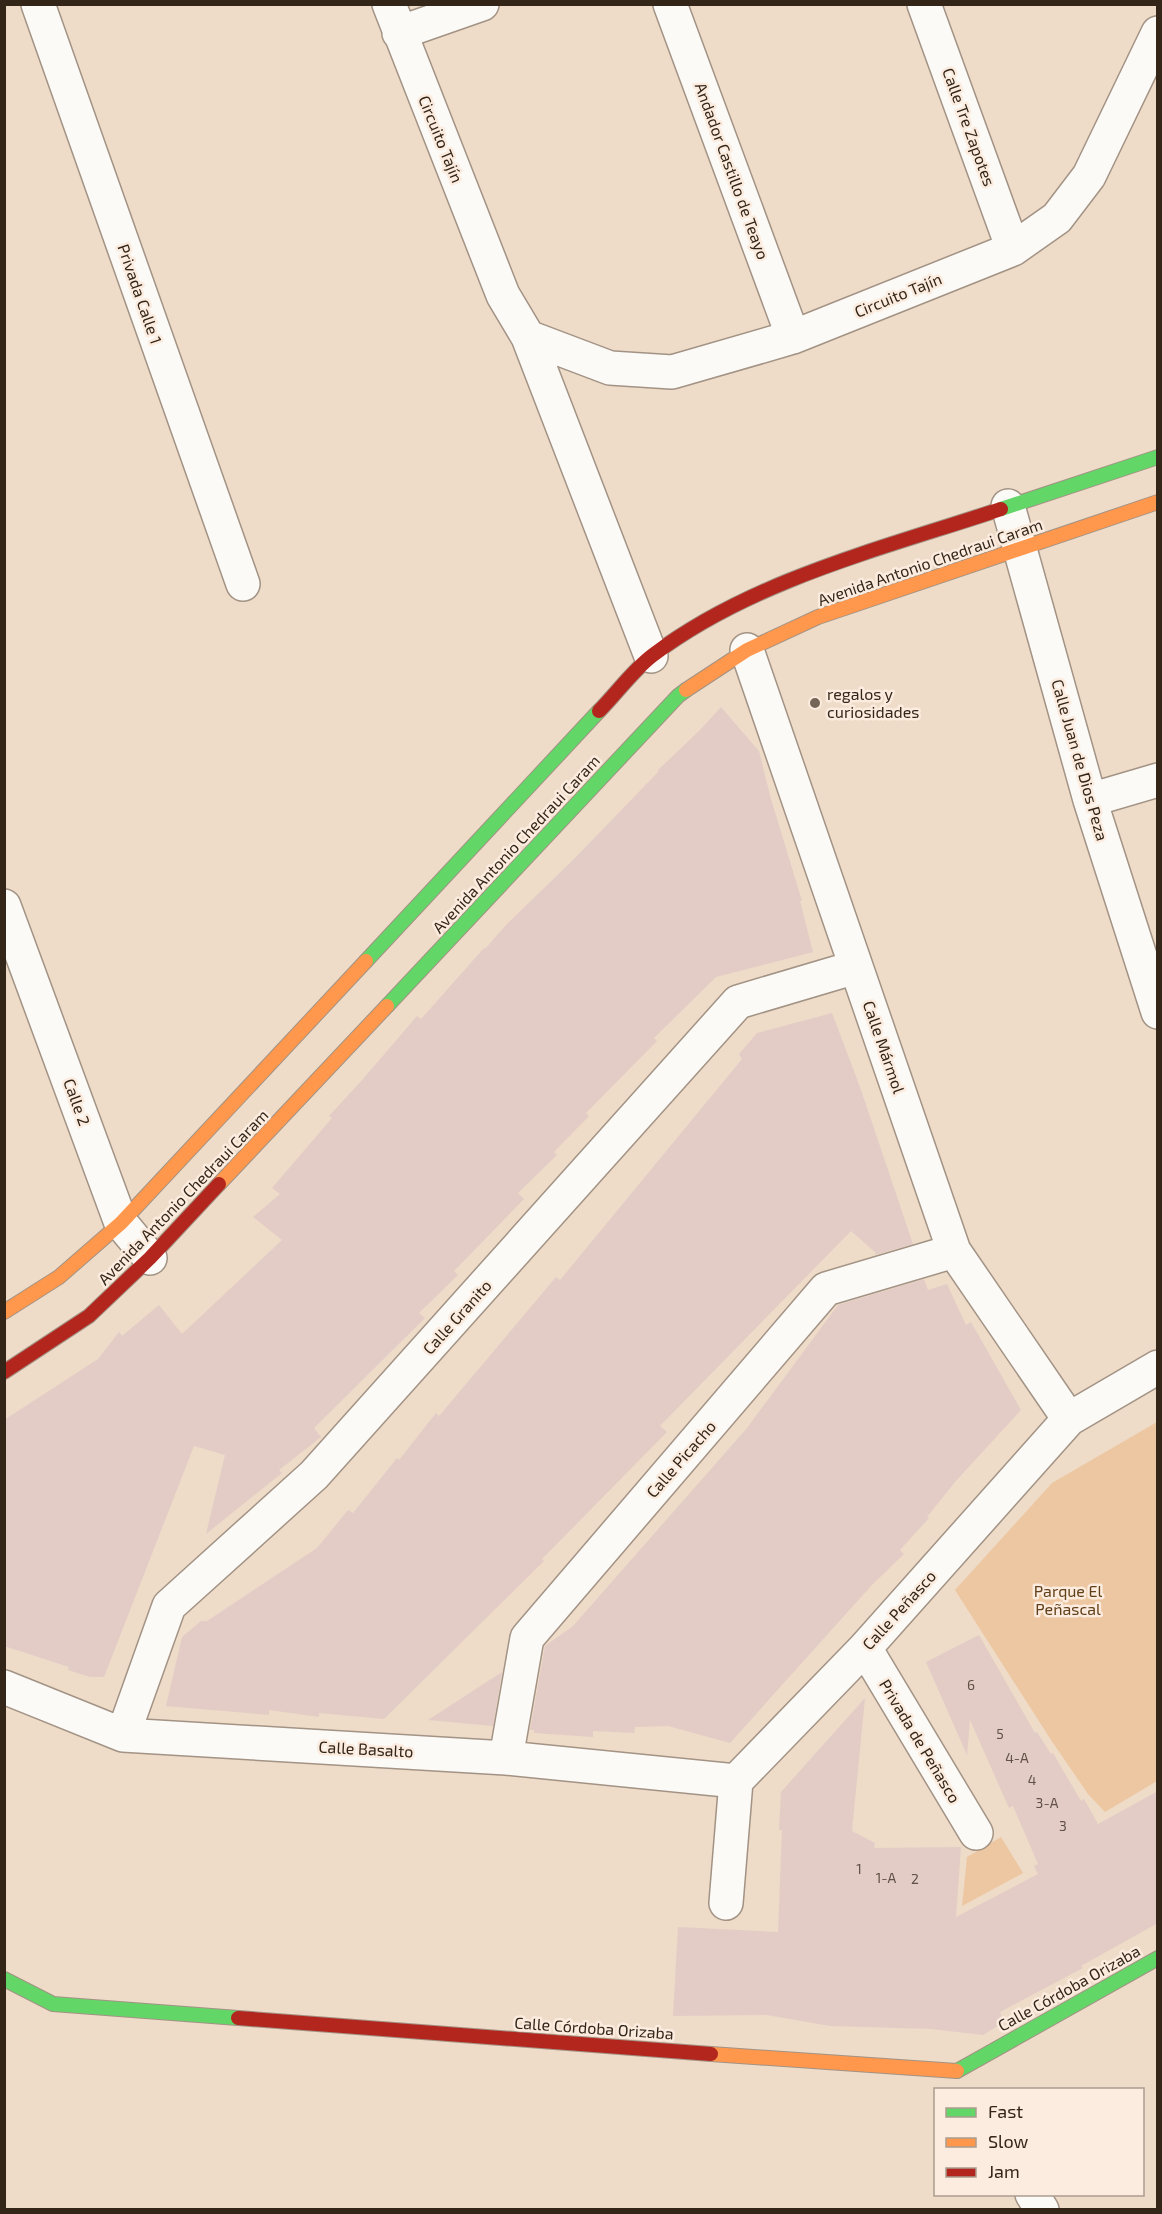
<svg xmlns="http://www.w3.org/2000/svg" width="1162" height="2214" font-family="'Exo 2',sans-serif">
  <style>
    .green { fill: #edc7a1 }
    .building { fill: #e3ccc6 }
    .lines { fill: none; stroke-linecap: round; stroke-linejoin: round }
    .street-casing { stroke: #a29385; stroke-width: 36 }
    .fast-casing { stroke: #a29385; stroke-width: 16 }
    .slow-casing { stroke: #a29385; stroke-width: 16 }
    .jam-casing { stroke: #a29385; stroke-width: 16 }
    .street { stroke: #fcfaf7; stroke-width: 33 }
    .fast { stroke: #63d668; stroke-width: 14 }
    .slow { stroke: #ff974d; stroke-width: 14 }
    .jam { stroke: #b3261e; stroke-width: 14 }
    .poi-dot { fill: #746556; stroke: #fbecdf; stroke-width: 2 }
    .labels { text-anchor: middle; stroke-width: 5; stroke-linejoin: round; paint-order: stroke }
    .number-label { font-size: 14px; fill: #615145 }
    .street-label { font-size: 16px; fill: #332618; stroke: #fbecdf }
    .poi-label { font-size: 16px; fill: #332618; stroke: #fbecdf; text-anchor: start }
    .park-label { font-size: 16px; fill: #613f18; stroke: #fbecdf }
  </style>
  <rect width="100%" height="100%" fill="#eedbc8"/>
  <path class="green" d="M1157,1422v359l-52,31 -17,-18 -37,-54 -96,-150 97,-107z
    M1001,1837l22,36 -61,33 5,-49z"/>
  <path class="building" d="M721,707l38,44 12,48 31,102h-2l13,51 -97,25 -62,61 3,3 -71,72 3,3 -35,36 3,3 -39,38 6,6 -70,72 4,4 -39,38 6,5 -111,110 7,9 -42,33 3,3 -76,61 19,-79 -31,-9 -90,231h-14l-22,-7 1,-3 -65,-21v-226l94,-61 21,-27 3,4 37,-31 23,29 100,-94 -29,-23 27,-23 -8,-6 60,-70 -3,-2 34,-37 54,-63 4,3 63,-71 1,1 21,-24 68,-66 85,-88 -1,-1 42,-40z
    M832,1013l28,74 53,157 -38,11 1,-2 -25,-22 -191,195 7,6 -125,127 2,2 -160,158 -65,-6v4l-50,-7v5l-103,-9 16,-69 19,-16h6l110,-73 31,-38 5,3 44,-55 2,2 37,-47 3,3 117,-139 4,3 182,-221 -3,-5 18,-21z
    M924,1279l4,11 19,-6 19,41 5,-3 50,88 -66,72 -28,35 2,1 -29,32 4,4 -33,32 -141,157 -62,-17 -33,1 -1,6 -41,-2v6l-59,-4v-3h-4l15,-84 28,-20 174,-198 91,-123z
    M979,1635l56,98 2,-1 14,22 2,-1 28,48 3,-2 14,25 60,-33v132l-77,43 2,2 -83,44 4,10 -21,13 -52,-6 -101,-3 -63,-11 -94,1 5,-89 100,5 4,-102h-3l2,-38 84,-94 -13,133 23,12 -1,5 87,-1 -5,70 82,-43 -4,-8 4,-2 -25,-58 -4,2 -39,-88 -3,35 -41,-93z
    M502,1672l-9,54 -65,-6z"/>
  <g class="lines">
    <defs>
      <path id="street" d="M38,4l205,580
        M389,4l114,291 25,42 123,319
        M670,4l123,333
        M924,4l89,245
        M399,33l83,-29
        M528,337l82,31 62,4 121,-35 220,-88 44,-31 32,-42 69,-143
        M1008,506l82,294 68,212
        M747,650l207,601 115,168
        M1090,800l68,-20
        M4,906l117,317 29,35
        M865,1648l111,185
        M4,1687l119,48 383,23 230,23
        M123,1735l46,-129 145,-131 424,-473 118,-35
        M506,1758l21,-120 299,-349 128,-38
        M726,1903l10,-122 129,-133 204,-229 89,-52
        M1032,2194l10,16"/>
      <path id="fast" d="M1001,509l157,-52
        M366,961l233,-250
        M387,1006l291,-310 8,-6
        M4,1979l49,25 185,14
        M957,2071l201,-113"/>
      <path id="slow" d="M686,690l61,-40 71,-33 340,-115
        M219,1184l168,-178
        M4,1312l55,-35 62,-54 245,-262
        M711,2054l246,17"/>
      <path id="jam" d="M599,711c17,-17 35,-42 54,-56 99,-75 231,-107 348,-146
        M4,1372l85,-56 61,-58 69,-74
        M238,2018l473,36"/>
    </defs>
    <use href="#street" class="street-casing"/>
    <use href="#fast" class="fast-casing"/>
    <use href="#slow" class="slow-casing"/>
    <use href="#jam" class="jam-casing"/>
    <use href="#street" class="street"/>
    <use href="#fast" class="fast"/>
    <use href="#slow" class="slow"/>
    <use href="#jam" class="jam"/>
  </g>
  <circle class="poi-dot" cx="815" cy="703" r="6"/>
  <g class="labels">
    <g class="number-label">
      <text x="971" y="1690">6</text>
      <text x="1000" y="1739">5</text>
      <text x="1017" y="1763">4-A</text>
      <text x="1032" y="1785">4</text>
      <text x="1047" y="1808">3-A</text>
      <text x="1063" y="1831">3</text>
      <text x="859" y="1874">1</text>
      <text x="886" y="1883">1-A</text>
      <text x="915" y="1884">2</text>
    </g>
    <g class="street-label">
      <text transform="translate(969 127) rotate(70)" y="6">Calle Tre Zapotes</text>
      <text transform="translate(441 139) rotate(68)" y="6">Circuito Tajín</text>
      <text transform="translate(732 171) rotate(70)" y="6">Andador Castillo de Teayo</text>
      <text transform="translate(140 294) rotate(71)" y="6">Privada Calle 1</text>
      <text transform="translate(898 295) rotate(-22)" y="6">Circuito Tajín</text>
      <text transform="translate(930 562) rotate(-19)" y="6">Avenida Antonio Chedraui Caram</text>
      <text transform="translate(1080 760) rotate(74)" y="6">Calle Juan de Dios Peza</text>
      <text transform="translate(516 844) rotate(-47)" y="6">Avenida Antonio Chedraui Caram</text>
      <text transform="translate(884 1047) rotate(71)" y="6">Calle Mármol</text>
      <text transform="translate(77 1102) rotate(70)" y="6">Calle 2</text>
      <text transform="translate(183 1197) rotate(-46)" y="6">Avenida Antonio Chedraui Caram</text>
      <text transform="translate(457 1317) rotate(-48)" y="6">Calle Granito</text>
      <text transform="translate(681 1459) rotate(-49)" y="6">Calle Picacho</text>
      <text transform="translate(899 1610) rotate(-48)" y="6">Calle Peñasco</text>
      <text transform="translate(920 1741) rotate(59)" y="6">Privada de Peñasco</text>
      <text transform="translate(366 1749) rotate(3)" y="6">Calle Basalto</text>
      <text transform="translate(1069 1988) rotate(-29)" y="6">Calle Córdoba Orizaba</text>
      <text transform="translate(594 2028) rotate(4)" y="6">Calle Córdoba Orizaba</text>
    </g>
    <g class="poi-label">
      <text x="827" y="700">regalos y<tspan x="827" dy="18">curiosidades</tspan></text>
    </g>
    <g class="park-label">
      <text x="1068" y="1597">Parque El<tspan x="1068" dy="18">Peñascal</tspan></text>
    </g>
  </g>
  <rect width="1162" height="2214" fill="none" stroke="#332618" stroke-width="12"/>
  <rect x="934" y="2088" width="210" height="108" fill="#fbecdf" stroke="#ab9d8f" stroke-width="1.5"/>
  <rect x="946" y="2108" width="30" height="9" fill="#63d668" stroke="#ab9d8f" stroke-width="1.5"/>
  <text x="988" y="2118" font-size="18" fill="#332618">Fast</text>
  <rect x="946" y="2138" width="30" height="9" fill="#ff974d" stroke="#ab9d8f" stroke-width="1.5"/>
  <text x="988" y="2148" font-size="18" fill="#332618">Slow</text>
  <rect x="946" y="2168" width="30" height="9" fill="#b3261e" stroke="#ab9d8f" stroke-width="1.5"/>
  <text x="988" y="2178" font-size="18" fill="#332618">Jam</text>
</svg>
